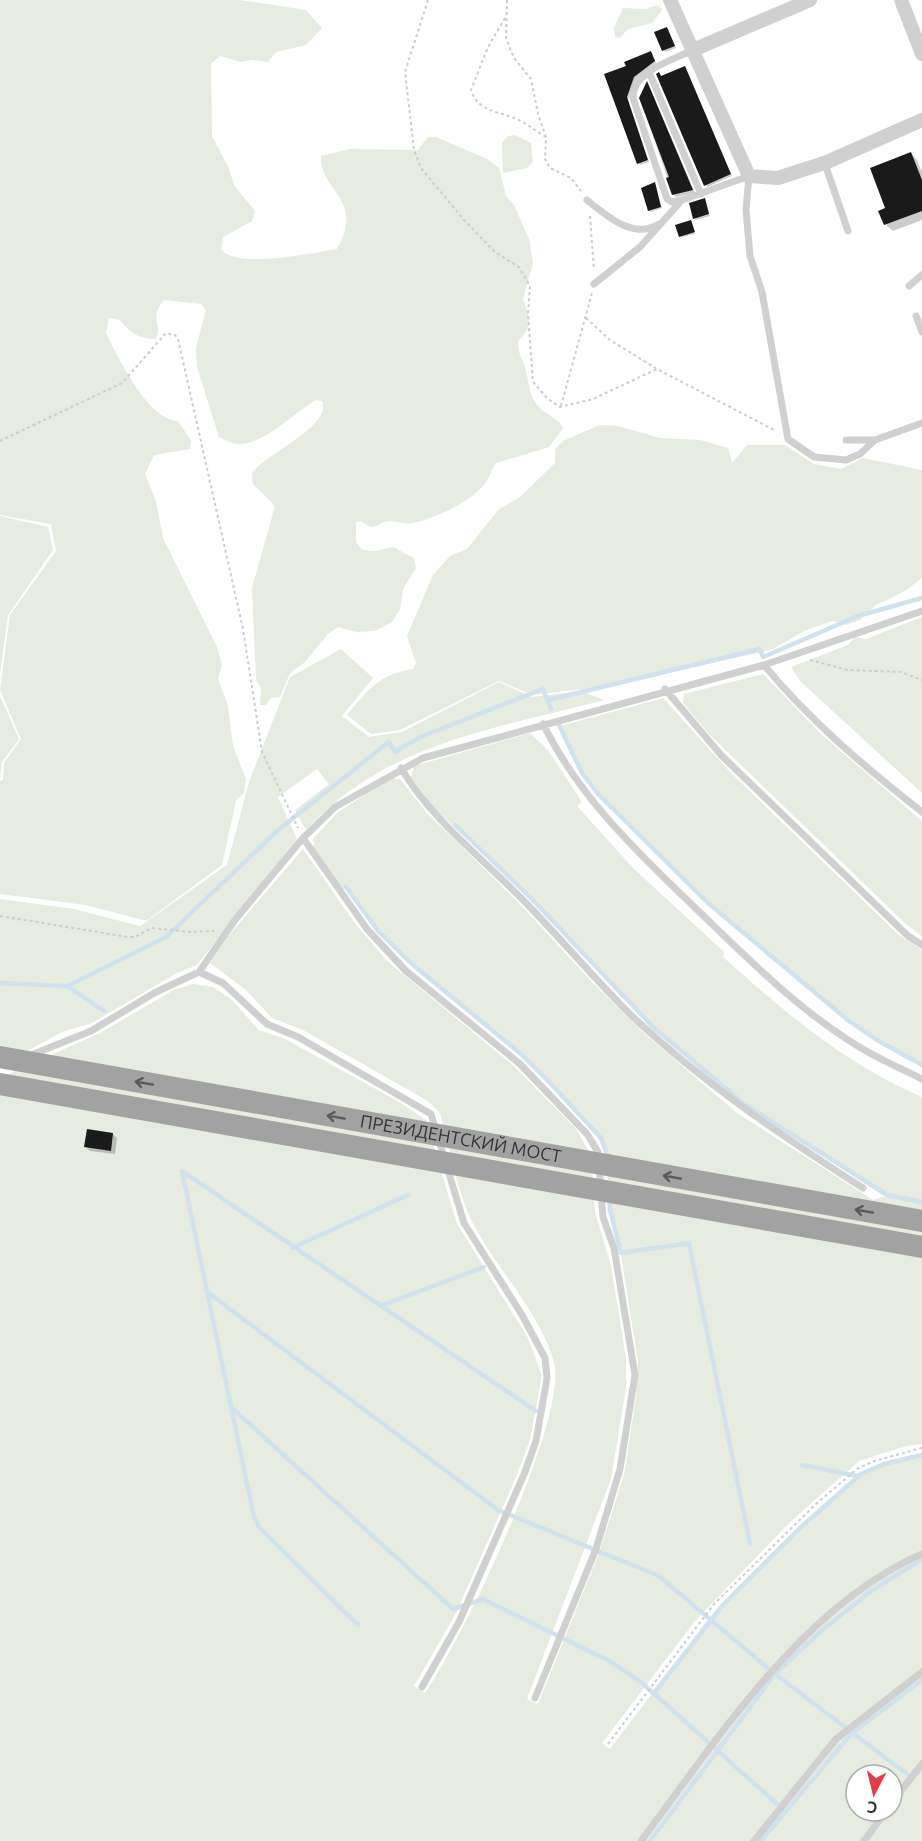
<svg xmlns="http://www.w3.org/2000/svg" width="922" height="1841" font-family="Ubuntu,sans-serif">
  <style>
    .green { fill: #e6ecdf; fill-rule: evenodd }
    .shadow { fill: #0003 }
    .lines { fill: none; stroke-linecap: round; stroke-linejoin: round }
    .stream { stroke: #cfe2ee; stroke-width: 4.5 }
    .building { fill: #1a1a1a }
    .path { stroke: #cdcdcd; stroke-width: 2; stroke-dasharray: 3 3; stroke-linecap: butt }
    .service { stroke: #d0d0d0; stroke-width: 7 }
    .minor { stroke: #d0d0d0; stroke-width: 14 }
    .trunk-bridge { stroke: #a2a2a2; stroke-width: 22 }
    .oneway { stroke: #5a5a5a }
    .labels { text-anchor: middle; stroke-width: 6; stroke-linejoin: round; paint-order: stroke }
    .street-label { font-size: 18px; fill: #333; stroke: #fff }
  </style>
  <rect width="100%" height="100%" fill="#fff"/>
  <path class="green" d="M0,0h240l66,10 16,18 -16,17 -30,7 -8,10 -16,-2 -11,2 -21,-6 -9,8 1,72 17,33 5,16 21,26 -3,10 -29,16 -2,13c19,19 90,3 116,-1 29,-50 -18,-58 -16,-93l29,-7 68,1 10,-13h8l51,22 12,9 7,28 8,9 15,34 4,24 -10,36c7,17 10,29 -5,42 0,11 2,14 6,23 6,16 2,30 17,45 8,7 17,9 22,19l-14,19 -53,16c-4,5 -5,11 -8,16 -12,21 -52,39 -75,44 -8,2 -15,-2 -23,-2 -14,0 -12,13 -29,0l-5,1v20l6,8 13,1 18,-4 21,11 2,10 -13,21 -3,20 -8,13 -17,9 -18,1 -19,-5 -10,7 -23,28 -15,11 -10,24 -9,1 -5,7h-6l1,-17 -5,-8 -4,-92 23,-82 -22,-22 -1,-11c12,-18 81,-47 70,-72l-6,-1c-24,14 -46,40 -74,44 -8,1 -16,-4 -23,-7l-22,-70 -1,-19 10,-38 -5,-6 -37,-4c-16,20 -1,22 -8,39 -16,0 -27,-6 -36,-19l-11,-2 -3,15c13,26 42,87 72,88l13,19 -1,9 -36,6 -9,19 11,27 7,37 54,109 5,18 -4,14 10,27 5,40 13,33 -2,14 -8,8 -14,64 -76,56 -60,-16 -86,-11v-113l3,-1 1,-17 17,-24 -21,-49 10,-75 46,-64 -5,-27 -51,-9z
    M659,5l3,5 -10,13 -24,6 -8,9 -5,-1 -1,-9 9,-20 22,1z
    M515,135l16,8 2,19 -6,6 -24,5 -1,-30 6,-7z
    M600,425l18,1 42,12 40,2 28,8 4,15 15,-18h38l29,19 27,5 22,-11 59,12v108l-17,13 -29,14 -16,15 -14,5 -14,-4 -28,10 -33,19 -164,36 -74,9 -34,-14 -99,49 -29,4 -24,-19c22,-26 31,-40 66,-46l3,-6 -9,-27 26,-61 17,-19 17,-7 32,-40 20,-11 36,-35v-14l8,-8z
    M0,516l48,11 5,23 -45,65 -8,58z
    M922,617v176l-122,-112 -9,-14 57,-22 7,-8 11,2z
    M341,649l32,29 -31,38 27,21 33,-5 97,-50 33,15 49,-6 23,9c-109,29 -219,43 -298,130l-11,-20 34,-26 -12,-15 -39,28 19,42 -100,126 -20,8 -85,50 -30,9 -62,34v-167l74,10 66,17 87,-61 22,-83 41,-105z
    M763,674l59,61 100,86v115l-15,-11 -197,-190 -27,-32 1,-9z
    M0,696l19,43 -17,23 -2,17z
    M663,698l68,75 168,162 23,15v114l-45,-25 -28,-20 -139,-116 -111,-110 -17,-21 -22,-46z
    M530,733l17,16 35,53 -5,4 56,62 91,84 -1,5c60,54 125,109 199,140v347l-16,2 -47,15 -69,61 -95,99 -93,122 8,6 94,-124 95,-97 61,-55 24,-10 38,-9v387h-922v-763l100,-45 74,-43 19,-6 20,3 18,12 28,31 26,9 116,64 25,17 31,104 71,114 14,38 -12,64 -16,42 -59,133 -41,71 11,7c35,-48 144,-276 129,-331 -14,-51 -64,-100 -86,-149 -13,-31 -19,-68 -28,-100l-12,-12 -125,-71 -31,-12 -26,-28 -36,-27 20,-29 73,-85 51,73 32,38 128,106 62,63 15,26 4,57 16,54 15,92v30l-15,91 -84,220 11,5 61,-151 16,-50 10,-33 11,-74 2,-34 -19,-120 -10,-33 -2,-56 -7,-14 -30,-35 -49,-48 -110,-91 -33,-33 -33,-44 -3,2 -30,-43 3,-3 -3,-4 26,-28 53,-34 9,1 26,33 91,89 78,84 51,50 91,78 136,87 13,-4 -143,-92 -65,-54 -58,-55 -91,-98 -97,-91 -21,-29 3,-11zM856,1775h36v36h-36z"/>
  <path class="shadow" d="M668,31l8,17 -11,4 -9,-19z
    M652,54l4,9 -20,16 -8,21 21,62 -9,3 -34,-90z
    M686,70l46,106 -25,11 -45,-109z
    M647,84l2,2 46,107 -19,4 -3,-3 -33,-96z
    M911,153l6,7 5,12v48l-29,11 -7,-6 -6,-14 7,-2z
    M655,184l7,24 -11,4 -2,-2z
    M706,202l4,14 -14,4 -1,-2z
    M691,222l4,12 -13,3 -2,-1z
    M113,1134l4,4 -2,16 -25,-3 -4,-4z"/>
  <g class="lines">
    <path class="stream" d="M548,700l212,-51 3,8 95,-41 64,-18
      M559,725l23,48 16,21 110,109 141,118 28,19 45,25
      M455,825l74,71 124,131 90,76 144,92 35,7
      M346,887l32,44 34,33 110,91 28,28 51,55 7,19
      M0,983l67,3 99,-49 111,-106 112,-89 6,10 25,-15 123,-48 8,20
      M67,986l37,25
      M182,1171l72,346 5,10 99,98
      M182,1171l354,240
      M609,1198l1,12 11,43 68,-10 61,301
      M292,1248l116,-53
      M207,1292l291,218 161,66 116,98 132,100
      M380,1306l104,-39
      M233,1409l220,200 30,-10 128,63 30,20 144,129
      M802,1465l56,11
      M654,1693l68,-87 78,-78 61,-54 23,-10 38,-9
      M650,1841l125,-167 45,-42 51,-41 51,-32
      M761,1841l90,-107 71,-54"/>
  </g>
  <path class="building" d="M667,27l8,19 -13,5 -8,-19z
    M651,51l4,10 -21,16 -7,20 21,63 -11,4 -33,-90 22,-8 -2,-4z
    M685,66l46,108 -27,12 -48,-112 3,-2 2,4z
    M647,81l46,109 -21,5 -6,-17 3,-1 -30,-79z
    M911,152l11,28v31l-38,14 -6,-14 7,-3 -15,-40z
    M655,182l6,25 -13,4 -7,-23z
    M705,198l4,16 -16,5 -4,-16z
    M691,220l4,12 -16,5 -4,-12z
    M87,1129l26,4 -2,18 -27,-4z"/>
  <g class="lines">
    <path class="path" d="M428,0l-23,72 9,78 7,18 43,52 31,32 24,15 11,19 -2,27 5,69 15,17 12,8 33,-8 64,-30 119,62
      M507,0l-1,38 8,20 17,21 7,35 8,23 -1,22 5,9 21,10 10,13
      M505,18l-17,29 -17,43c7,22 27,21 46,29 10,5 19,12 29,18
      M590,216l4,54
      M586,318l24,22 47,29
      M561,406l31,-113
      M0,441l122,-58 44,-50 9,2 3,4 65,290 19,123 36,76
      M810,660l38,10 53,2 21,8
      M0,916l128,21h7l17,-9 38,4 24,-1
      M608,1744l106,-140 103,-101 40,-34 17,-8 48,-13"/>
    <path class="service" d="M649,72l52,122
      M827,162l-1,5 22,64
      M587,200c20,16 46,40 72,24
      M682,200l-10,2 -5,-3 -34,-101c-1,-27 40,-38 60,-48
      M594,284l46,-37 42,-47 67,-24 -3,34 4,46 12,36 26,147 26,18 32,3 14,-6 15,-14 47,-17
      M909,286l13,-11
      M916,316l6,16
      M846,440h29
      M764,665c45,55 102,103 158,147
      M665,689l56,66 187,181 14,9
      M543,724c34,69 87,121 142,174 55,53 111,111 176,150 20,12 41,21 61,31
      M401,768c32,54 83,91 126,136 36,37 69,77 106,113 70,66 149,119 230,171
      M303,838l64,91 39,42 114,93 67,70 11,18 5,65 11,31 21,127 -15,94 -24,80 -61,149
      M199,972l24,11 44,41 31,13 133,77 33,109 58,92 23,43 2,20 -11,63 -11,31 -66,150 -37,65
      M31,1055l60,-24 65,-39 43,-20 36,-52 68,-82 32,-31 88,-49 341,-93 158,-54
      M892,1802l30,-38
      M641,1841c76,-101 161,-235 281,-287
      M754,1841l82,-102 86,-67
      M864,1841l22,-30"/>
    <path class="minor" d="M670,0l79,176 29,2 49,-16 95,-42
      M901,0l21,54
      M693,50l117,-50"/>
    <g class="trunk-bridge">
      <path id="s1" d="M0,1057l922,164"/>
      <path d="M0,1084l922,163"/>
    </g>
  </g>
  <defs><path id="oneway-shaft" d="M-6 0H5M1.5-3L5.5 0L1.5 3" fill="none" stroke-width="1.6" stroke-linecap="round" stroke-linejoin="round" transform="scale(1.5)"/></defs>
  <g class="oneway">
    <use href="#oneway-shaft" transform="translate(144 1083) rotate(-170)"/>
    <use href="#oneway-shaft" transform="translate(336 1117) rotate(-170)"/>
    <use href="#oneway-shaft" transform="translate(672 1177) rotate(-170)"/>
    <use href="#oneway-shaft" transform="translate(864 1211) rotate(-170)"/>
  </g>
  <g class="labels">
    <g class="street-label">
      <text dy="6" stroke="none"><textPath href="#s1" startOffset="468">ПРЕЗИДЕНТСКИЙ МОСТ</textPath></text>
    </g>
  </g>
  <g transform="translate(874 1793) rotate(187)"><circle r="28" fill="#ffffff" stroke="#adadad" stroke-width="1.5"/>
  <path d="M0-4.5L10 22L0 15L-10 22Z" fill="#e63946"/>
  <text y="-9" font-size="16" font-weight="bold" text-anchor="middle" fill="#333333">С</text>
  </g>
</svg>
